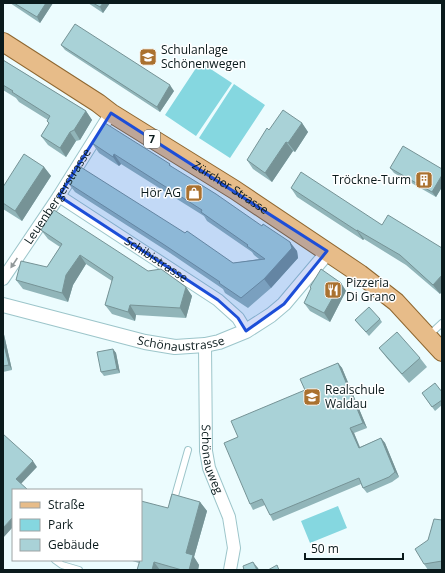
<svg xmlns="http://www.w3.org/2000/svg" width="445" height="573" font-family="'Open Sans',sans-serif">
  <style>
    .green { fill: #85d7e0 }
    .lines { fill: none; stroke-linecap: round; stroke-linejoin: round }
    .service-casing { stroke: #9cc5ca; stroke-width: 8 }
    .minor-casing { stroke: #9cc5ca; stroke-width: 14 }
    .tertiary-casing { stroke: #9cc5ca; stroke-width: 16 }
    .primary-casing { stroke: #8f6730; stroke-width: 20 }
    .service { stroke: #fff; stroke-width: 6 }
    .minor { stroke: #fff; stroke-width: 12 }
    .tertiary { stroke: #fff; stroke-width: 14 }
    .primary { stroke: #e7bc89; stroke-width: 18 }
    .wall { fill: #91b5b9 }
    .shaded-wall { fill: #769396 }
    .building { fill: #a9d2d7; stroke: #769396 }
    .oneway { fill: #919899 }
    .marked { fill: #1d4ed8; fill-opacity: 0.2; stroke: #1d4ed8; stroke-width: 3; stroke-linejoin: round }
    .labels { text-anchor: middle; stroke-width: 3; stroke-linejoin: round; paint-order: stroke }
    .shield { fill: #fff; stroke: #545f60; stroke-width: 1 }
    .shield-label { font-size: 11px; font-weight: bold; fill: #0a1a1c }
    .poi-label { font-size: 12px; fill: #0a1a1c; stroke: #fff; text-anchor: start }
    .street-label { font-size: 12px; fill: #0a1a1c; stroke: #fff }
  </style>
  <rect width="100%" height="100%" fill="#ecfcfe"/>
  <path class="green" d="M200,62l32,21 -36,53 -31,-21z
    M234,84l31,21 -35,53 -31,-20z
    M338,506l9,22 -37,15 -9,-22z"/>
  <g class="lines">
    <defs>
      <path id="service" d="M428,336l14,-13
        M173,503l15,-53
        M55,560l7,5 17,5"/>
      <g id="minor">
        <path id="s1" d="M59,196l159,104 20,18 8,13"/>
        <path id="s2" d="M3,279l56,-83 52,-83"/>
        <path id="s3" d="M205,345l1,106 3,17 20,49 5,31 -4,22"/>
      </g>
      <g id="tertiary">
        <path id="s4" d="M3,305l142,37 30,5 30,-2 14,-3 27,-11 25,-16 13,-11 38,-45 5,-8"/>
      </g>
      <g id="primary">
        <path id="s5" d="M3,42l95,61 13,10 124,77 125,84 36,28 46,50"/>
      </g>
    </defs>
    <use href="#service" class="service-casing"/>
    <use href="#minor" class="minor-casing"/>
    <use href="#tertiary" class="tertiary-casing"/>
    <use href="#primary" class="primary-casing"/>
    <use href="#service" class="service"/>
    <use href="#minor" class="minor"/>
    <use href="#tertiary" class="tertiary"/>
    <use href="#primary" class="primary"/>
  </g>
  <path class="wall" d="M10,3h43l-13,20z
    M88,3h22l-7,10z
    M61,45l113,46 -14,21 -95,-62z
    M3,60l83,51 6,9 -12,20 -4,1 -10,16 -18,-12 -7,-9 8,-12 -2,-3 1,-1 -29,-18 -3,-4 -13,-8z
    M302,123l6,9 -13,20 -2,-1 -21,31 -19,-13 -6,-9 22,-30z
    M92,143l78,21 1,3 126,84 1,7 -27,30 -23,20 -23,-15 -2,-4 -53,-36 -95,-61 -7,-9 117,50 48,30 26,-4 -5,-4 -2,-3 -45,-31 -3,-5 -83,-52 -2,2 -20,-13z
    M44,167l7,9 -29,45 -19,-12v-22z
    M390,168l52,1v18l-6,10 -42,-24z
    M291,188l91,37 60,23 -2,46 -34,-29 -42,-26 -1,1 -66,-43z
    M41,230l107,41 38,16 6,9 -6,22 -50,-3 -1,6 -23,-7 -7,-9 7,-24 -26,-17 -13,21 -5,17 -45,-13 -7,-9 31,-13 13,-20 -12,-8z
    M341,283l5,8 -16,31 -20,-11 -6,-8 7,-14 -1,-2z
    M380,319l2,3 -13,14 -14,-16z
    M3,330l9,40 -9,2z
    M379,348l41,10 7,9 -18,16 -23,-26z
    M113,349l3,4 4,20 -16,3 -3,-4z
    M338,363l4,5 25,60 -13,5 6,14 21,-9 4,5 14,34 -7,5 -25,11 -4,-5 -2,-4 -88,37 -8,-16 -12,5 -3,-6 -12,-67 67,-47z
    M442,392v13l-7,6 -13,-18z
    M200,502l7,9 -13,46 5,8 -1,5h-61l2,-7 -10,-3h12l27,-52z
    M442,520v49l-14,1 -4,-6 4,-24z"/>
  <path class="shaded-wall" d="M46,3h7l-13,20 -3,-6z
    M103,3h7l-7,10 -3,-6z
    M170,85l4,6 -14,21 -3,-5z
    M86,111l6,9 -12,20 -6,-10z
    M302,123l6,9 -13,20 -7,-9z
    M70,132l6,9 -10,16 -6,-9z
    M286,142l7,9 -21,31 -7,-9z
    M114,154l7,10 -2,2 -6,-9z
    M44,167l7,9 -29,45 -7,-10z
    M442,175v12l-6,10 -4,-5z
    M357,230l7,9 -1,1 -6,-9z
    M290,242l7,9 1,7 -27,30 -7,-9z
    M80,255l6,9 -13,21 -5,17 -6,-9 4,-18z
    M442,275v17l-2,2 -7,-9z
    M341,283l5,8 -16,31 -6,-9z
    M186,287l6,9 -6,22 -6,-10z
    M130,305l6,10 -1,6 -7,-9z
    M3,330l9,40 -3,-5 -6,-24z
    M113,349l3,4 4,20 -3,-4z
    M338,363l4,5 25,60 -4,-5z
    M350,428l4,5 8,20 -3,-5z
    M381,438l4,5 14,34 -4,-5z
    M33,461l4,6 -17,18 -4,-6z
    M200,502l7,9 -13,46 5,8 -1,5h-9l-3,-17z
    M13,517v10l-10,11v-10z
    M154,562l6,8h-8z
    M253,562l5,6 1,2h-2z"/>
  <path class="building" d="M14,3h32l-9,14z
    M93,3h10l-3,4z
    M75,24l95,61 -13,22 -96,-62z
    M3,60l83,51 -12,19 -4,2 -10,16 -19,-12 8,-13 -2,-2 3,-5 -38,-24 1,-1 -10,-6z
    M283,110l19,13 -14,20 -2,-1 -21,31 -18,-13 20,-32 2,2z
    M105,123l65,41 -1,1 47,29 46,32 1,-2 27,18 2,6 -28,31 -23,19 -22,-15 1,-1 -57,-38 -95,-61 11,-17 106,67 2,-2 46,32 32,-4 -18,-13 1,-1 -47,-33 1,-2 -88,-56 -1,3 -21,-14z
    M403,146l39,23v6l-10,17 -42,-24z
    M24,154l20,13 -29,44 -12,-8v-16z
    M301,172l81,53 6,-10 54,33v27l-9,10 -33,-30 -43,-25v1l-66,-43z
    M54,210l94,61 13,-2 25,18 -6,21 -50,-3 -2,7 -23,-7 8,-28 -33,-22 -14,20 -4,18 -46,-13 5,-19 26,6 15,-23 -21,-14z
    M321,269l20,14 -17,30 -20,-10 7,-15 -1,-1z
    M369,307l11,12 -14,13 -11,-12z
    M397,332l23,26 -18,16 -23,-26z
    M3,341l6,24 -6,1z
    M113,349l4,20 -16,3 -4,-20z
    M338,363l25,60 -13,5 9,20 22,-10 14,34 -6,5 -26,11 -4,-10 -89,37 -8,-16 -12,5 -26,-61 14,-6 -7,-16 74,-31 -5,-11z
    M435,383l7,9v8l-10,7 -10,-14z
    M3,434l30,27 -17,18 12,11h-15v27l-10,11z
    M172,494l28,8 -14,51 7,2 -4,15h-7l-28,-8 -2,8h-15l3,-10h1v-59l27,7z
    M434,519l8,1v41l-18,3 -9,-15 13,-9z
    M253,562l4,8h-13l-1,-4z
    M277,565l2,5h-11z"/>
  <defs><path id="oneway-solid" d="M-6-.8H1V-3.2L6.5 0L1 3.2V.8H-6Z"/></defs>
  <use class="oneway" href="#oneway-solid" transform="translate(14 263) rotate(124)"/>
  <path class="marked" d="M111,113l216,138 -43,53 -38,27 -8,-13 -20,-18 -159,-104z"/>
  <defs>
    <symbol id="school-square" viewBox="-11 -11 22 22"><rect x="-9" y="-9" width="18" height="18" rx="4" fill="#aa712f" stroke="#fff"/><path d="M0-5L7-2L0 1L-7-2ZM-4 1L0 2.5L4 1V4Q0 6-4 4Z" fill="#fff"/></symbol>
    <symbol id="building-square" viewBox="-11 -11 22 22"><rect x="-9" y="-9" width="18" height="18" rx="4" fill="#aa712f" stroke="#fff"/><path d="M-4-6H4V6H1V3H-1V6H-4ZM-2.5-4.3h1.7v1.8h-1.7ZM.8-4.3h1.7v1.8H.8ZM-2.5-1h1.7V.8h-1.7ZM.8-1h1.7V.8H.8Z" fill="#fff"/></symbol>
    <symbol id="shop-square" viewBox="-11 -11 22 22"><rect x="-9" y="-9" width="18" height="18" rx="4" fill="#aa712f" stroke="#fff"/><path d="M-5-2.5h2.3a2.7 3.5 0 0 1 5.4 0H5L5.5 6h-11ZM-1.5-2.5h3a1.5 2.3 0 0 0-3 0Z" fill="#fff"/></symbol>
    <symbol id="restaurant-square" viewBox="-11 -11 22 22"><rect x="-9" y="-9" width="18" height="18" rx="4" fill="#aa712f" stroke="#fff"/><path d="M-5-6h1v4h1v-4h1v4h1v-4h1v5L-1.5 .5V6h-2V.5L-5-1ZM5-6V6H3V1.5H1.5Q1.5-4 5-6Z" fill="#fff"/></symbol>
  </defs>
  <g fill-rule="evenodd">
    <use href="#school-square" x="138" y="47" width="20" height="20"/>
    <use href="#building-square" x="414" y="170" width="20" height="20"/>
    <use href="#shop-square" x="184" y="183" width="20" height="20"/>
    <use href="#restaurant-square" x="323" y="280" width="20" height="20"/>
    <use href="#school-square" x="302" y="387" width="20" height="20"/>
  </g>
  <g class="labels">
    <rect class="shield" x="144" y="130" width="16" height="18" rx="3"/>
    <g class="shield-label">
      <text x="152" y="143">7</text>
    </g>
    <g class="poi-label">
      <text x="161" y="54">Schulanlage<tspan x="161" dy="14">Schönenwegen</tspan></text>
      <text x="411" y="184" text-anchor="end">Tröckne-Turm</text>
      <text x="181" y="197" text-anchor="end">Hör AG</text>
      <text x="346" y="287">Pizzeria<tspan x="346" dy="14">Di Grano</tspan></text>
      <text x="325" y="394">Realschule<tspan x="325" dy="14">Waldau</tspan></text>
    </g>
    <g class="street-label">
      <text dy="4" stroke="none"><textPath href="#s5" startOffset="270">Zürcher Strasse</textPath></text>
      <text dy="4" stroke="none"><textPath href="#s2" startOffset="99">Leuenbergerstrasse</textPath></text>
      <text dy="4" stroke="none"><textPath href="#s1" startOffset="116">Schibistrasse</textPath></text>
      <text dy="4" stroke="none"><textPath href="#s4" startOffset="183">Schönaustrasse</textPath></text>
      <text dy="4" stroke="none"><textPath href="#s3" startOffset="115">Schönauweg</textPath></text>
    </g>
  </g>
  <rect width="445" height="573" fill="none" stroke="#0a1a1c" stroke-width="8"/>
  <rect x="12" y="489" width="130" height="72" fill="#ffffff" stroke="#9da3a4"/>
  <rect x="20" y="502" width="20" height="6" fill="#e7bc89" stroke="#9da3a4"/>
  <text x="48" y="509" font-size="12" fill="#0a1a1c">Straße</text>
  <rect x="20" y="519" width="20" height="12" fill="#85d7e0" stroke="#9da3a4"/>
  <text x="48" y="529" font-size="12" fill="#0a1a1c">Park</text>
  <rect x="20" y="539" width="20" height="12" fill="#a9d2d7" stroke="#9da3a4"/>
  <text x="48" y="549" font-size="12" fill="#0a1a1c">Gebäude</text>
  <path d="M305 553v6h98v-6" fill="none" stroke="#0a1a1c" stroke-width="2"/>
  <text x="311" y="553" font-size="12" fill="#0a1a1c" stroke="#ffffff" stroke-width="3" paint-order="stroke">50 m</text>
</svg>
